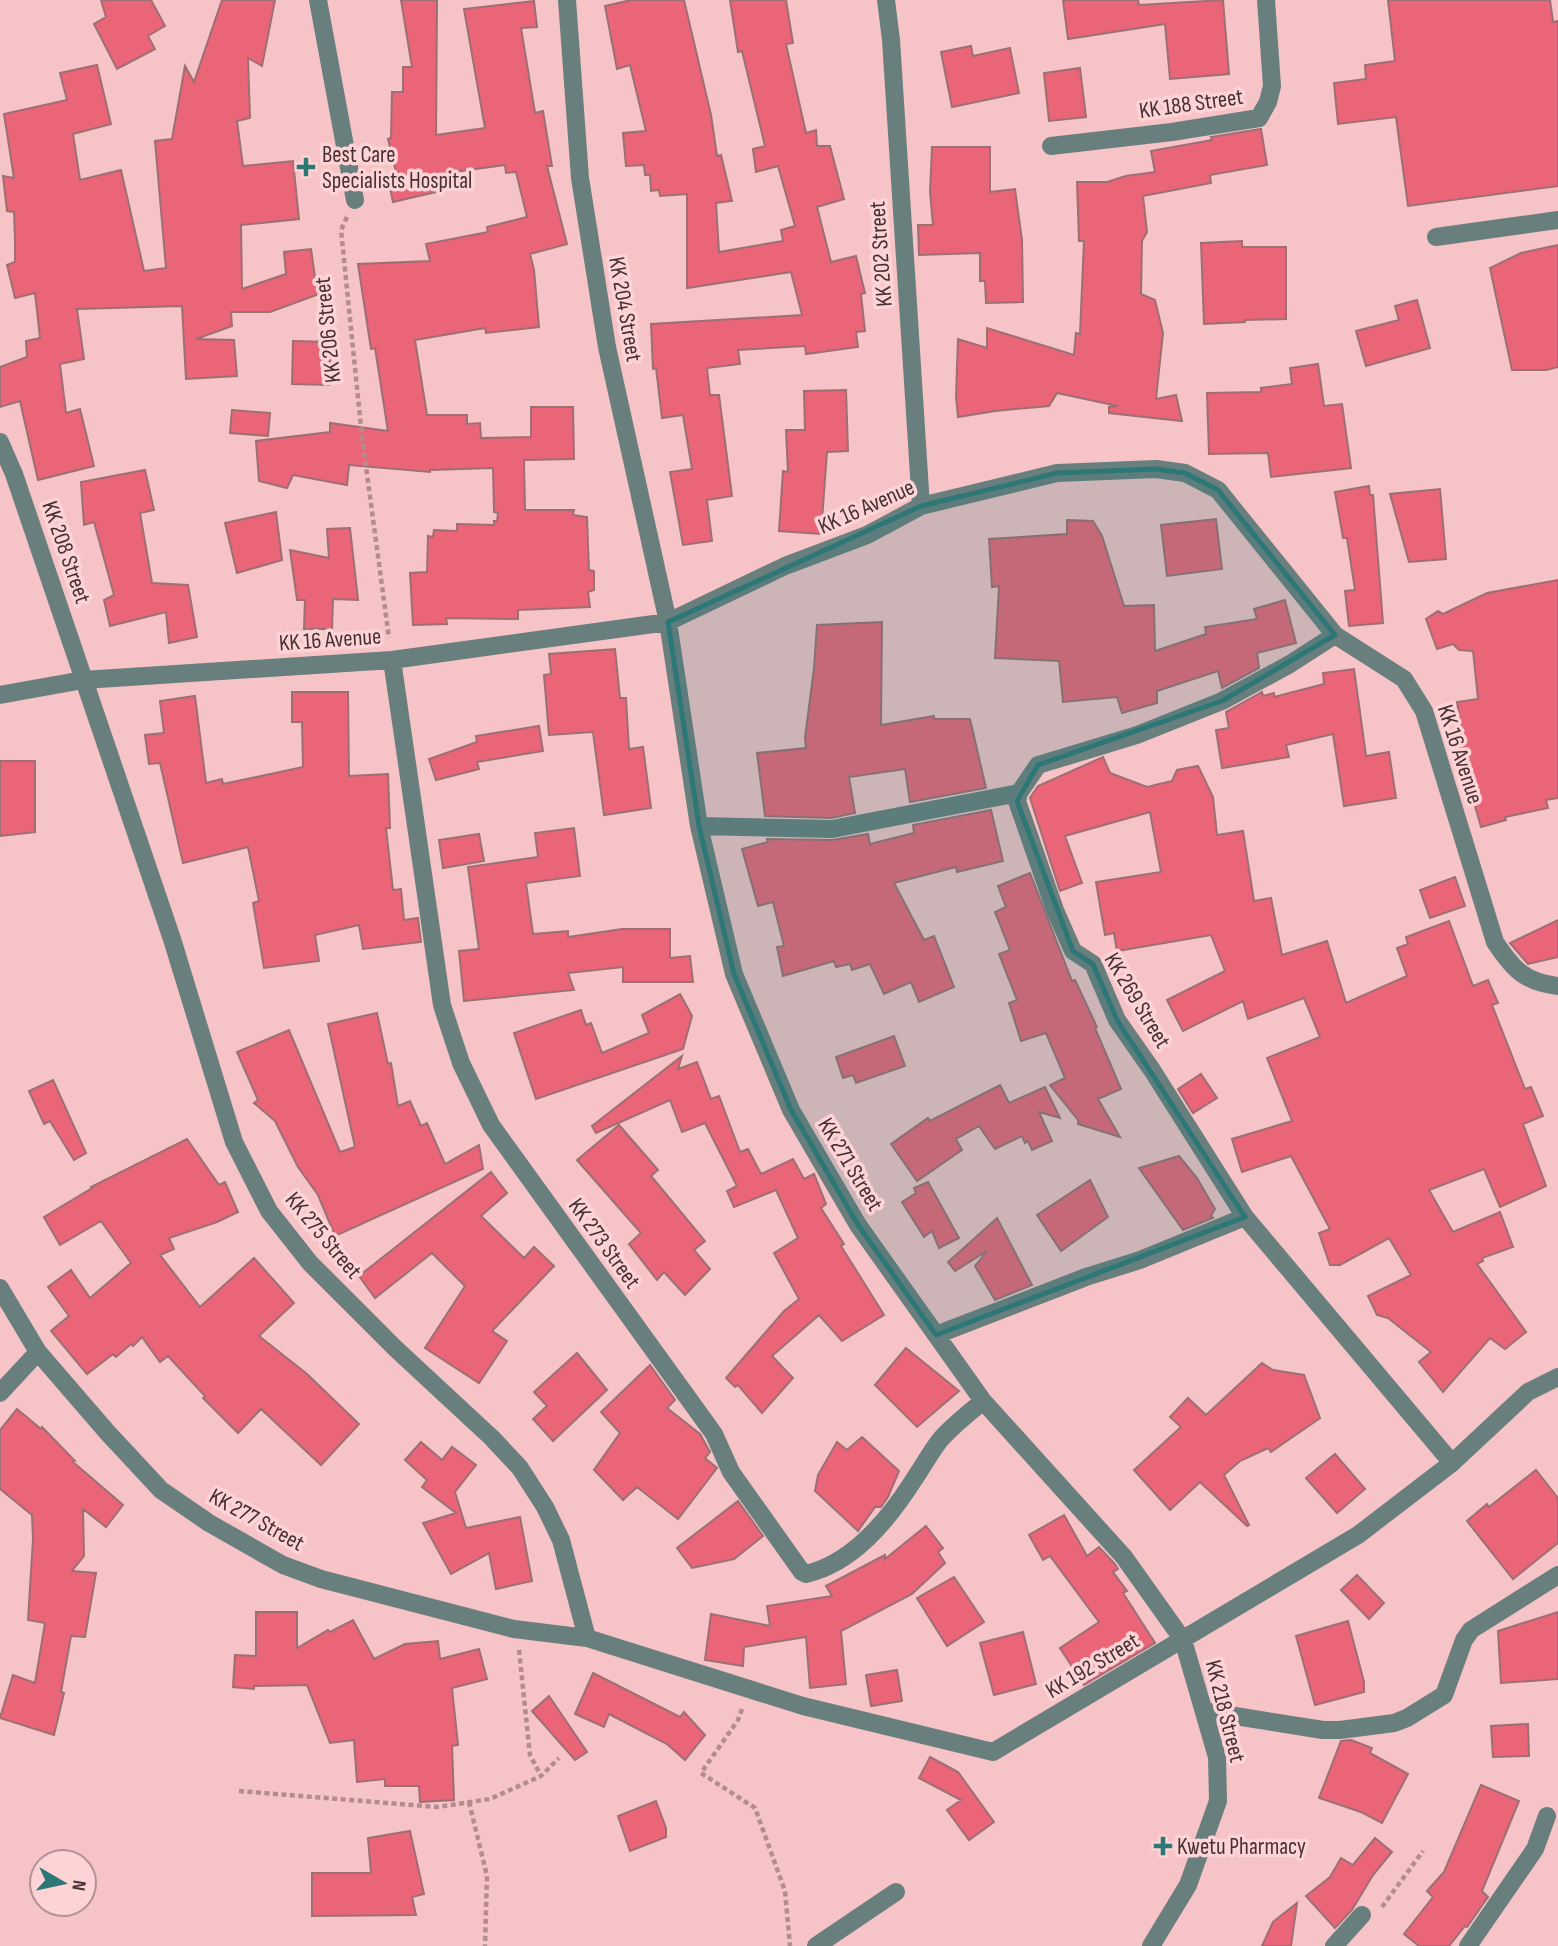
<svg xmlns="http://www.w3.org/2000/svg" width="1558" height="1946" font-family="'Sofia Sans Condensed',sans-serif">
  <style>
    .building { fill: #eb6579; stroke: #9d6f73; stroke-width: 2 }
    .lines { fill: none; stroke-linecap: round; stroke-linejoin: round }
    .path { stroke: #b38c8e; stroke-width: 4.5; stroke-dasharray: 5 3.5; stroke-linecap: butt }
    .minor { stroke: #687f7e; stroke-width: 18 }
    .marked { fill: #2d7776; fill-opacity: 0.2; stroke: #2d7776; stroke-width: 5; stroke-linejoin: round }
    .poi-dot { fill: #2d7776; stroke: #fdd3d6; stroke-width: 2.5 }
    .labels { text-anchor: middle; stroke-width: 7; stroke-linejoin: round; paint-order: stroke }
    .street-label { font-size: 23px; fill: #453132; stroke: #fdd3d6 }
    .poi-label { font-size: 23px; fill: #453132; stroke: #fdd3d6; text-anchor: start }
  </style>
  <rect width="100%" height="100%" fill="#f6c3c6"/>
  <path class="building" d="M101,0h50l14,26 -17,10 7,13 -38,20 -23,-45 12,-7z
    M222,0h53l-13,66 -14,-8 2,60 -13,3 6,45 50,-5 6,58 -58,6 1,64 44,-15 -2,-22 27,-3 4,28 7,16 -52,19h-39l1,14 -36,13 38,1 3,36 -51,3 -4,-73 -105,3 7,50 -24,5 6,49 14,-4 14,57 -56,14 -18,-79 -20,6v-40l27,-10 -1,-16 14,-3 -5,-45 -20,5 -8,-33 8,-3v-22l-1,-28 -7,-1 -4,-35 11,2 -10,-64 63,-14 -7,-27 37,-8 14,59 -38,10 7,46 41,-10 23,101 22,-3 -11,-127 17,-2 13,-73 9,16z
    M401,0h36l-1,135 49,-7 -21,-119 70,-8 3,26 -16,1 14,85 8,-2 9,55h-5l20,78 -37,10 4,16 5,57 -53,6 -1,-5 -70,12 12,75h40v9l13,-1 1,15 50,-1v-30h42l1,52 -50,1 1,50h49l-1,5 14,2 2,53 5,1v19l-6,2 2,15 -72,3v9l-72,-1 1,6 -34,1 -3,-52 17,-1 1,-36 5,1 1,-7 23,1v-7l37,1v-4h3l1,-8 -4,-1 -1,-44 -63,2v2l-81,-7 -2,20 -54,-10 -6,13 -28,-7 -3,-40 74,-9v-9l58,8 -13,-83 -4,1 -13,-85 72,-3 -4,-17 62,-12 -1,-5 40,-10 -11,-45 -10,1 -1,-8 -73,10 4,17 -43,10 -6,-28 9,-2 -8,-33 3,-1 1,-46h11v-25h9z
    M631,0h53l27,115 6,41 4,-1 11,46 -16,2 3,49 64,-11 -2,-11 14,-4 -17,-60 -22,6 -3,-23 12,-3 -23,-95 -4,1 -8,-52h56l7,43 -7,1 20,89 10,-3 1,16h13l14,53 -27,8 14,55 25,-6 9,37 -4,1 4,37 -9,1 2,15 -52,7 -1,-8 -67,4 2,14 -33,4 3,27h9l13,101 -25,4 5,41 -29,4 -13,-73 22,-3 -9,-54 -21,3 -6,-50 -3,1 -2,-45 151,-9 -11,-43 -104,16v-94l-27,2 -1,-6 -8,1 -1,-16h-5l-1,-10 -18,1 -3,-33 23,-2 -16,-66 -13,4 -12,-63z
    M1063,0h75l1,5 84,-5 6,74 -59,5 -5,-55 -97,15z
    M1388,0h162l3,22 5,-1v165l-150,20 -12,-89 -58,7 -4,-41 32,-4 -1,-14 30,-4z
    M971,46l2,10 37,-8 9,45 -67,14 -11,-55z
    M1080,68l6,49 -37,4 -5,-48z
    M1261,129l6,36 -57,10 1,8 -68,13 4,36 -5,9 -1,53 14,6 8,33 -7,66 20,-4 6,26 -73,-8v-6l9,-1 -61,-13 -8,13 -54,5 -37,6 -2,-20 2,-58 29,9v-20l87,27 2,-22 4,1 4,-93h-5l-2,-59h30l19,-6 29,-4 -4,-21 61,-11 -1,-3z
    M932,147h58v45l25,-3 7,51 1,62 -37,1 -1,-22h-5v-28l-61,2 -1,-30h15l-3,-33z
    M1242,241v6h44v72l-41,1v2l-41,2 -3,-81z
    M1558,245v122l-12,3h-34l-22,-102 31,-15z
    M1417,300l13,48 -64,18 -10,-35 43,-11 -4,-14z
    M293,341l38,1 -2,43 -37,-1z
    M1318,364l6,42 18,-2 9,64 -80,9 -3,-24 -59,1 -2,-61 54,-1v-4l31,-4 -2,-16z
    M846,390l2,61 -21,1 -6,82 -42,-3 4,-60 5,1 -2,-42h19l-1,-39z
    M232,410l38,3 -2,23 -38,-3z
    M145,470l9,40 -14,3 12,70 36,2 9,52 -28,6 -3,-31 -56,14 -6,-26 10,-5 -20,-73 -10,3 -3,-43z
    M1369,486l1,9h3l10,128 -34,3 -4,-35 10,-1 -8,-52h-4l-8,-46z
    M1440,489l6,70 -37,3 -19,-68z
    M276,512l6,48 -45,13 -12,-50z
    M1216,519l6,50 -55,7 -6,-51z
    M1067,520l26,1 9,15 22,70 30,-1 1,46 51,-17 -1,-7 52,-8 -3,-10 31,-9 11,43 -39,10 2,15 -37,20 -4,-17 -61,20v12l-35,10 -5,-16 -54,5 -4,-41 -64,-3 4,-72 -7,1 -3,-48 78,-5z
    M350,528l8,72 -25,-1 -1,30h-28l1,-29h-8l-7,-50 39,8 -2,-29z
    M1558,580v218l-12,2 2,8 -43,9 1,3 -25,7 -21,-73 -3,-20 5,-1 -5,-31 21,-3 -5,-48 -14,-1 -6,-6 -16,5 -11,-30 12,-8 5,3 44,-21z
    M882,622l-1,103 53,-9v3h36l16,69 -76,14 -5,-33 -56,8 6,36 -24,5 -66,-2 -8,-63 49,-5 -1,-10 9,-70 3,-43z
    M615,649l5,49h6l3,51 14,-2 8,61 -47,7 -11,-83 -44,3 -5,-60 7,-1 -2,-20z
    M1354,669l12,87 23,-4 7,46 -52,8 -11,-72 -47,11 3,12 -67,11 -6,-38 13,-2 -3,-16 36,-20 1,4 11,-3v4l50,-13 -1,-11z
    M292,692h56l1,84 39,-2 2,54h-4l7,62 8,-1 3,31 14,-2 3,24 -58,7 -4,-24 -44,10 4,26 -55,7 -11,-65 6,-2 -11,-54 -65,16 -23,-100 -11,1 -4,-29 19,-2 -4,-32 35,-5 11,87 16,-4 1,5 80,-17 -1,-45h-10z
    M539,726l4,25 -66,11 2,7 -43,11 -7,-21 48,-17 -1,-6z
    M1103,757l7,16 37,14 25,-6 5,-11 21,-4 15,31 4,38 26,-4 11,70 17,-3 11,57 45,-14 19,62 61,-27 -10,-28 11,-4 -2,-7 43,-16 24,65 15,-6 10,23 -6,2 33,84 6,-2 12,29 -20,8 23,62 -46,21 -16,-38 -55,21 24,42 47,-20 13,35 -31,11 1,3 -6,3 49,68 -21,17 -15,-11 -47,54 -24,-30 12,-10 -43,-34 -11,-3 -9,-19 43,-21 -22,-37 -49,27h-10l-11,-32 11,-4 -39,-73 -49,16 -10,-33 60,-18 -25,-63 53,-21 -16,-39 -56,21 -5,-18 -60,30 -16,-31 58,-29 -14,-36 -94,16 -3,-18 -9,2 -9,-53 65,-10 -11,-60 -85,24 17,47 -22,8 -30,-93 8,-12z
    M0,761h35v71l-35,4z
    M991,810l12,51 -46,11 -1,-5 -62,16 30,57 10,-4 20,51 -35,15 -8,-20 -27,12 -14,-30 -18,6 -2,-6 -14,3 -2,-6 -51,15 -6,-29 7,-1 -11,-44 -15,4 -16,-57 26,-7 -1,-3 65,1 36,-6 2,10 44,-11 -1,-8z
    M574,828l6,48 -54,7 7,51 35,-3v6l54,-8h48v29l20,-2 3,26h-70v-15l-55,6 6,17 -110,11 -5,-50 20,-2 -11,-82 70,-10 -3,-24z
    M479,834l5,27 -41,7 -4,-28z
    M1030,873l42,108 3,-1 22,47 -2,1 26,61 -23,10 22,38 -42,-13v-4l-28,-35 15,-7 -19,-45 -25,8 -12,-38 8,-3 -18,-46 11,-4 -15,-38 11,-5 -8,-21z
    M1455,877l10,29 -35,12 -10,-28z
    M1558,920v37l-30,7 -18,-21z
    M680,994l12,22 -9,33 -147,50 -22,-66 67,-23 5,15 5,-2 11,30 47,-20 -7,-18z
    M377,1013l11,51 3,-1 7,43 12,-5 11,25 6,-3 18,41 34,-19 4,24 -148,67 -17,-41 -20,-28 -23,-46 -21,-18 4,-3 -21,-48 52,-22 51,122 15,-5 -27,-123z
    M894,1036l11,30 -49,17 -3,-8 -10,3 -7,-21z
    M682,1056l-4,13 19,-7 14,37 8,-3 21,56 8,-3 13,25 32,-15 11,20 10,-5 12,30 -5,4 23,36 -3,2 43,69 -42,26 -23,-26 -47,41 21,22 -31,35 -24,-28 -3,2 -9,-9 58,-67 15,-12 -25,-46 24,-15 -22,-48 -42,17 -7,-16 10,-5 -32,-63 -23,9 -12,-32 -74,33 -4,-7z
    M1201,1074l16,24 -24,15 -15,-24z
    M53,1080l33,73 -12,7 -24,-39 -6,3 -15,-33z
    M1000,1085l9,18 36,-16 15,31 -21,-6 13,29 -20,9 -4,-9 -3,2 -3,-7 -27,13 -16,-23 -23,13 6,11 -45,31 -26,-37 37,-26 2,3z
    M619,1125l39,45 -7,6 54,65 -11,9 16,19 -25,26 -21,-23 -7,8 -28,-36 12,-11 -64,-73z
    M187,1139l32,46 6,-3 13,30 -21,10 -48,16 5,11 -14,6 40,52 54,-49 40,45 -35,33 48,38 52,50 -38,41 -60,-56 -23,24 -35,-35 2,-2 -37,-40 -8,6 -18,-25 -9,9 -2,-2 -15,13 -3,-3 -26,20 -36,-43 18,-15 -21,-29 23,-17 19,28 41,-35 -30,-42 -41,24 -16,-28 48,-29 -1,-1z
    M1179,1156l18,22 18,31 -4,7 2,2 -30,12 -44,-62z
    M491,1172l16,21 -26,23 43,42 10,-11 20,19 -62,65 15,10 -28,42 -54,-35 40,-62 -33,-33 -57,45 -16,-22z
    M1090,1180l18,37 -47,34 -24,-36z
    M928,1182l31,56 -20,10 -7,-17 -8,6 -22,-35 14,-9 -2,-5z
    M997,1218l35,67 -37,15 -20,-34 12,-15 -32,20 -7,-9z
    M906,1348l53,43 -42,36 -42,-42z
    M577,1353l30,37 -54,51 -20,-22 14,-13 -13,-14z
    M1262,1363l11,7 31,5 16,43 -49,34 -3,-4 -28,13 -16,14 25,50 -2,1 -47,-44 -30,28 -36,-40 47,-43 -11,-10 18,-19 18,17z
    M650,1365l25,35 -8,8 33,26 10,18 -5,6 12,10 -39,51 -41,-32 -14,13 -29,-30 26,-37 -19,-21z
    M17,1409l24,20 1,-2 33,34 -2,1 50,43 -17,22 -23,-18 1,47 -12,15 24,2 -11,64 -14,-1 -10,56 3,1 -10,42 -54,-17 13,-43 22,8 10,-60 -17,-3 5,-81 -1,-24 -32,-26v-59z
    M862,1437l37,34 -11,26 -7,10h-6l-17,24 -43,-40 3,-16 19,-33 10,8z
    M421,1442l21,18 10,-13 24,18 -21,27 11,36 54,-11 12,64 -36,8 -7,-36 -38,21 -28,-51 33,-10 -34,-26 5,-7 -22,-20z
    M1335,1454l30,35 -28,24 -31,-35z
    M1536,1470l22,28v45l-45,36 -46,-58 20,-17 2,3z
    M738,1501l25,35 -29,23 -42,9 -15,-20z
    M1064,1515l23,41 12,-9 16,17 3,5 -5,3 14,19 -4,2 32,50 -71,42 -24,-37 39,-26 -49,-66 -7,4 -14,-25z
    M926,1526l17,22 -5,4 7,11 -33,31 -71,37 5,53 -36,4 -4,-51 -62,10 -1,19 -38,-6 6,-46 59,12 -3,-20 65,-10 -6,-10 59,-31v4z
    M1357,1575l27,28 -15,16 -28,-29z
    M954,1577l30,45 -37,24 -30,-48z
    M256,1612h41v36l31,-18 2,2 23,-12 21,39 31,-15 33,-3 2,18 39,-10 8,30 -35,9 6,57 -6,1 2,54 -34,2 -1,-16h-34v-7l-28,3 -3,-42 -24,3 -23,-58 -53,1v3l-21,-2 2,-32 21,1z
    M1558,1612v67l-57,4 -3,-52z
    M1348,1621l16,61v10l-49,13 -19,-69z
    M1023,1632l13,52 -42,11 -14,-52z
    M897,1670l5,31 -31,5 -5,-31z
    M593,1673l87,44 4,-5 21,23 -20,25 -18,-16 -58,-30 -5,13 -29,-13z
    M549,1696l38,56 -12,8 -43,-49z
    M1528,1724l1,32 -36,1 -2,-31z
    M1351,1740l21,8 -2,5 38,21 -26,49 -21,-11 -42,-14 22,-57z
    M930,1757l28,15 36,50 -25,18 -22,-30 14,-10 -42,-22z
    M1481,1785l38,16 -37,90 6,6 -21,30 -2,-1 -16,20h-30l-15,-12 29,-37 -6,-6 17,-19z
    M656,1801l10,27v9l-36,14 -12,-35z
    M410,1831l14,63 -12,3 4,18 -104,1v-43h59l-3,-35z
    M1375,1838l17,14 -19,23 -21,35 -17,18 -29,-32 24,-19 11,-19 12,7z
    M1297,1903l-6,43h-29l11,-24z"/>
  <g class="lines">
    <path class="path" d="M347,217l-6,13 21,207 27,201
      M519,1650l11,105 11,21
      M742,1709l-4,11 -37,53 54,35 30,83 5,55
      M239,1791l198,16 53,-8 51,-23 18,-18
      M469,1802l18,74 -2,70
      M1382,1907l41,-56"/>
    <path class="minor" d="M318,0l37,200
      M567,0l13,178 27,169 61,275 31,204 35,148 57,136 67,115 125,176 141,156 59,83 34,117 1,44 -30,84 -37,61
      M886,0l5,40 30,466
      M1051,146l121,-14 87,-14 9,-16 4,-16 -6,-86
      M1436,237l122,-17
      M0,442l14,32 158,465 62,203 35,69 41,52 86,86 96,89 28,30 25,39 16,33 26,98
      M1335,635l-45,29 -68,37 -85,34 -99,30 -19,28 -2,8 38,109 18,41 20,13 24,56 35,50 93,147 207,246
      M392,660l50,345 19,58 30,62 223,309 17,38 71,100 4,2c47,-11 82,-54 107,-93 9,-13 17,-28 27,-41 12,-14 29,-27 43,-39
      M0,695l83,-15 309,-20 276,-38 117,-56 82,-31 54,-29 136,-33 99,-4 29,4 33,17 117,145 69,44 20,32 71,231c18,27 29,40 63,44
      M699,826l133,3 187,-36
      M0,1288l38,64 69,80 54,58 48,33 74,42 38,14 193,50 73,9 216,68 190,46 365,-217 94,-72 76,-71 30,-15
      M936,1335l150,-58 54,-17 105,-43
      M0,1393l38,-41
      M1204,1711l119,19h17l54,-7 13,-5 37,-23 20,-55 7,-10 87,-55
      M816,1946l80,-54
      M1334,1946l28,-31
      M1468,1946l67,-97 12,-33"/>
  </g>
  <path class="marked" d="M1156,469l29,4 33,17 117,145 -113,66 -184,64 -21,36 56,150 20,13 24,56 128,197 -309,118 -78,-110 -67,-115 -57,-136 -35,-148 -31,-204 253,-116 136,-33z"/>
  <g class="poi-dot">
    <path d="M302.5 156.5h7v7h7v7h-7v7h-7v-7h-7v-7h7z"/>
    <path d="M1159.5 1835.5h7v7h7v7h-7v7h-7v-7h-7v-7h7z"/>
  </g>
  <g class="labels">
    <g class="street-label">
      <text transform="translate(1191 103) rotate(-8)" y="8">KK 188 Street</text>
      <text transform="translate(880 254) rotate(-94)" y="8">KK 202 Street</text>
      <text transform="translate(626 309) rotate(80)" y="8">KK 204 Street</text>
      <text transform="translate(327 330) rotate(-96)" y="8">KK 206 Street</text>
      <text transform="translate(866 506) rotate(-24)" y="8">KK 16 Avenue</text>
      <text transform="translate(67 552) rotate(71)" y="8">KK 208 Street</text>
      <text transform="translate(330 639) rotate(-4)" y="8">KK 16 Avenue</text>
      <text transform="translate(1461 754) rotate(72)" y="8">KK 16 Avenue</text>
      <text transform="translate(1138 1000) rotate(59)" y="8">KK 269 Street</text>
      <text transform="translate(851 1164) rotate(59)" y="8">KK 271 Street</text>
      <text transform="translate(324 1235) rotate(50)" y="8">KK 275 Street</text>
      <text transform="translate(605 1243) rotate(54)" y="8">KK 273 Street</text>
      <text transform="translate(257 1519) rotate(29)" y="8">KK 277 Street</text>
      <text transform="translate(1092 1665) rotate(-31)" y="8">KK 192 Street</text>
      <text transform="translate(1226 1711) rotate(76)" y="8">KK 218 Street</text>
    </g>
    <g class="poi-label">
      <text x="322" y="162">Best Care<tspan x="322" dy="26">Specialists Hospital</tspan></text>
      <text x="1177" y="1854">Kwetu Pharmacy</text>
    </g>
  </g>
  <g transform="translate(63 1883) rotate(99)"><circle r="33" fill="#fdd3d6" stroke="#b39294" stroke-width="2"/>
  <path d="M0-5L12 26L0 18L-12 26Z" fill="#2d7776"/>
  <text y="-10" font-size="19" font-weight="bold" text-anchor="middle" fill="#453132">N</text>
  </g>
</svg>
